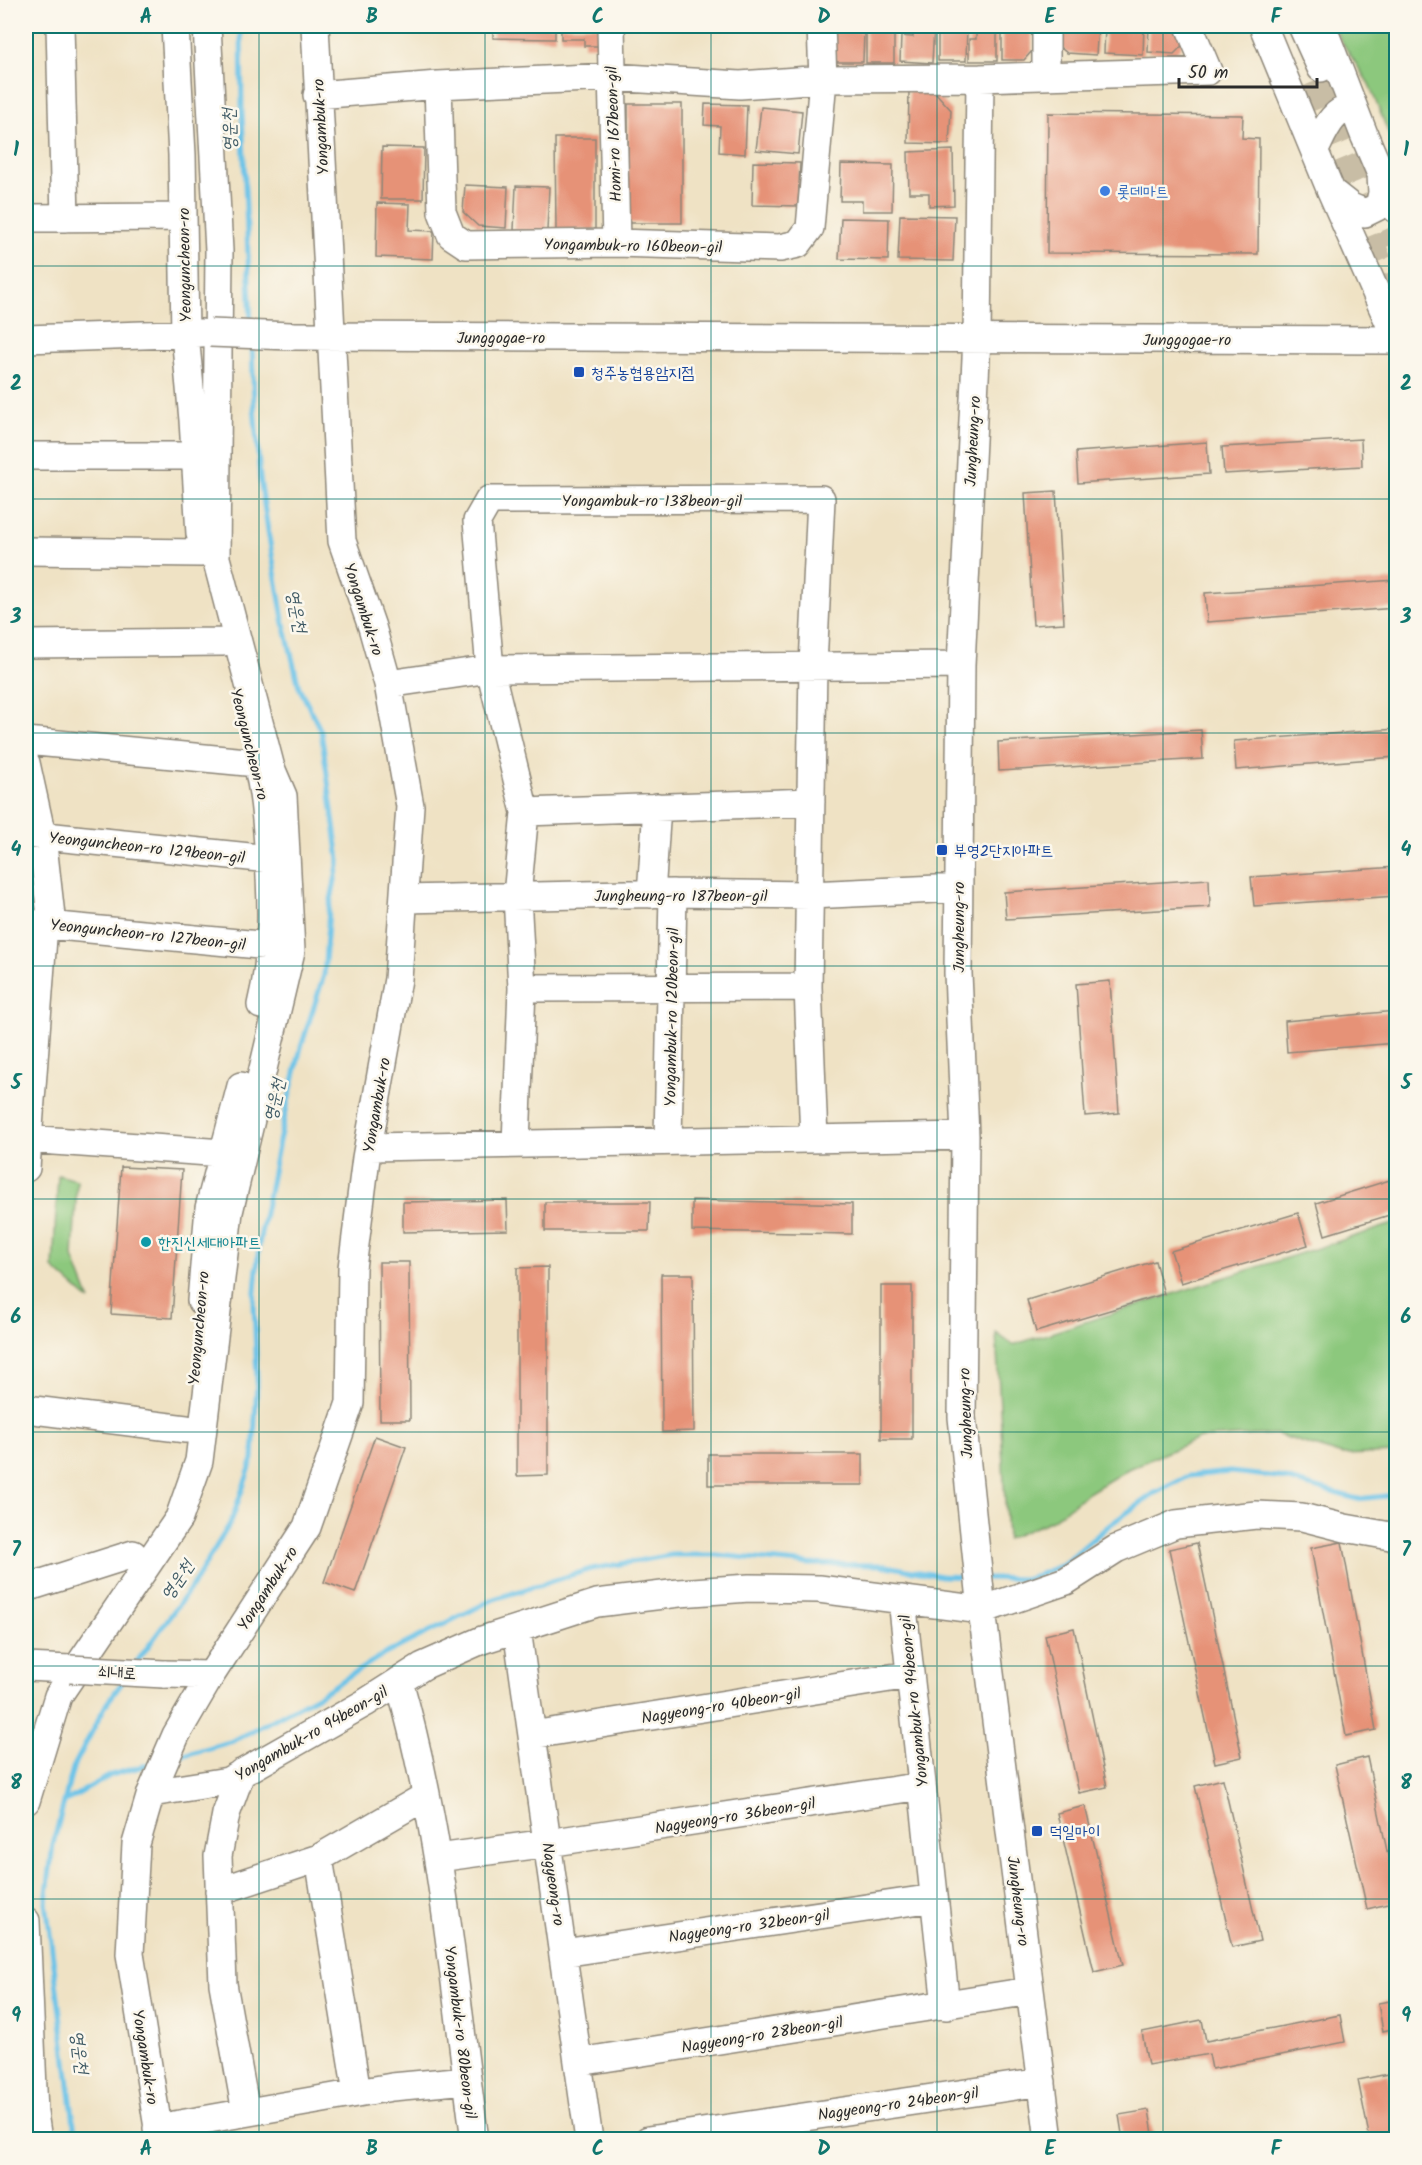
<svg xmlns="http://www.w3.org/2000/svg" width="1422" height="2165" font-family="Kalam,'Poor Story',sans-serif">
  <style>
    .green { fill: #8cc87d; stroke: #5c7a54; stroke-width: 1.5 }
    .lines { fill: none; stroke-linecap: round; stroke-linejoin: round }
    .stream { stroke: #6bc3e8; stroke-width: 5 }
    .building { fill: #e69277 }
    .minor-tunnel { stroke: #c8bda5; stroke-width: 27; stroke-dasharray: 27 14; stroke-linecap: butt }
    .minor-casing { stroke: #8d8678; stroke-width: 30 }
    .minor { stroke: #fff; stroke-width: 27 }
    .minor-bridge-casing { stroke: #8d8678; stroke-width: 30; stroke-linecap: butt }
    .minor-bridge { stroke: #fff; stroke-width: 27 }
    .grid { fill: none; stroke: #0f766e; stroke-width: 1.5; stroke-opacity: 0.55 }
    .shop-dot { fill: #3f7fe0; stroke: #fbf7ec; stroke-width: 2 }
    .transit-dot { fill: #1a4fb4; stroke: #fbf7ec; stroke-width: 2 }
    .culture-dot { fill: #0f9aa8; stroke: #fbf7ec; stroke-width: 2 }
    .labels { text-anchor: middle; stroke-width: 5; stroke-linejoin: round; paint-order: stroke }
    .street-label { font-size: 16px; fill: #2b2b2b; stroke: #fbf7ec }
    .shop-label { font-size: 16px; fill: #366cbe; stroke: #fbf7ec; text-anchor: start }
    .transit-label { font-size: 16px; fill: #164399; stroke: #fbf7ec; text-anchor: start }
    .culture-label { font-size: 16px; fill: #0d838f; stroke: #fbf7ec; text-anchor: start }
    .water-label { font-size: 18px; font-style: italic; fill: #3e5964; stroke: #fbf7ec }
    .neatline { fill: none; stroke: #0f766e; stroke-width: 2 }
    .grid-label { font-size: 20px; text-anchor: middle; font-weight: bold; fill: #0f766e }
  </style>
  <rect width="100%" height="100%" fill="#fbf7ec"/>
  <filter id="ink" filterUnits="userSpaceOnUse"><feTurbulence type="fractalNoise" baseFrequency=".0167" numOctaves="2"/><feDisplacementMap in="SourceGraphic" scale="12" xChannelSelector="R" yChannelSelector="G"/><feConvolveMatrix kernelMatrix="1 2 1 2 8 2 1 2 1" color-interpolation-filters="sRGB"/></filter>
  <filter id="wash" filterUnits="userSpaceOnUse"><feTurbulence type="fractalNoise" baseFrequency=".008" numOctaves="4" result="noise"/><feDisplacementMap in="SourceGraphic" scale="24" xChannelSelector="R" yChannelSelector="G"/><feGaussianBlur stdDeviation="1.35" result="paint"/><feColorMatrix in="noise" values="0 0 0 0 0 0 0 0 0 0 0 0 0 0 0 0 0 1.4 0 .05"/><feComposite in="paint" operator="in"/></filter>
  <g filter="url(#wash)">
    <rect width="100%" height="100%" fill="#efe2c4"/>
    <path class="green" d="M1334,26h62v126l-27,-68 -29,-45z
      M58,1175l19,5 -4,77 17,44 -37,-33z
      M1396,1223v230l-54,2 -66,-21 -76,4 -72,31 -43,26 -33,25 -45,19 -11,-206 17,12z"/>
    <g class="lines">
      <path class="stream" d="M241,26l1,85 9,216
        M986,1578l41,1 35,-14 49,-41 42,-30 36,-18 41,-4 48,5 79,22 39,-4
        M136,1663l56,-77 39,-64 22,-63 4,-78 -3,-78 5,-59 20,-103 22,-94 23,-72 5,-65 10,-50 -18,-129 -22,-44 -16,-68 -14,-82 -9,-59 -6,-72 -2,-64
        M177,1757l56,-16 88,-47 60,-38 113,-57 97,-30 81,-14h45l92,9 71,1 62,11 29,1
        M64,1802l47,-27 43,-12
        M76,2140l-30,-238 7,-58 20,-76 34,-65 17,-23"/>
    </g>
    <g id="blocks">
      <path class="building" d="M493,26h62v13l-62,-1z
        M561,26h38l-1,20h-14v-7h-23z
        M866,26h28v37h-28z
        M914,26h20l-2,37 -32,-2 1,-25 12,1z
        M959,26h8l-1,35h-28v-31h21z
        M976,26h21v35h-28v-22h7z
        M1002,26h30v25l-8,9h-22z
        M1057,26h41l-2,29 -29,-2 -11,-9z
        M1105,26h39l-1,29 -39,-2z
        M1149,26l26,1 8,10 -2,10 -7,7 -26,-2z
        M830,30l34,1 -1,31h-27z
        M909,91l26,1 16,18 -2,34 -41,-1z
        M628,104h54v119h-54z
        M705,104l42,1 -2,49 -26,-2 1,-26 -16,-1z
        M761,107l41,4 -4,43 -42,-4z
        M1048,113l195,2 -1,23 17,1 -1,115 -211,-1z
        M555,138h40v92h-39z
        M382,147l42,1 -1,51h-42z
        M953,150l1,55 -25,1v-13h-20l-1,-41z
        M753,162l47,1 -2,43 -46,-1z
        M841,164l52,1 -1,46h-30v-10h-22z
        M465,185l43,2 -2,41 -28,-2 -15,-14z
        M516,186l33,1 -2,44 -33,-1z
        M377,203l33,1 -1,26 25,1 -1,28 -57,-2z
        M900,215l55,1 -2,45 -55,-1z
        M841,218l48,1 -1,41 -49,-1z
        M1361,439l1,27 -138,8 -2,-27z
        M1207,442l2,32 -131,9 -2,-31z
        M1056,491l8,132 -31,2 -8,-132z
        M1396,580v28l-189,14 -2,-29z
        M1396,729v28l-160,13 -2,-29z
        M1201,730l2,29 -204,12 -1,-29z
        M1396,867v29l-142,10 -3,-29z
        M1209,879l1,28 -204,12 -2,-27z
        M1110,981l9,132 -34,3 -9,-132z
        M1396,1011v32l-109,9 -2,-31z
        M121,1167l61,3 -10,148 -61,-4z
        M1396,1178v35l-71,22 -9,-32z
        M507,1200l1,30 -105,2v-30z
        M692,1200l160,4v30l-160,-3z
        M545,1202h105l-1,29h-104z
        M1298,1213l10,32 -127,38 -10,-32z
        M1155,1261l9,33 -128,38 -9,-32z
        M379,1262h30l1,158h-30z
        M548,1267v208l-31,1v-208z
        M661,1274h32l1,157 -32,1z
        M881,1286h31v153h-31z
        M375,1436l31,11 -51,146 -31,-11z
        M708,1454h155v31h-155z
        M1342,1542l34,188 -30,6 -35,-188z
        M1197,1543l45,214 -27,6 -46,-214z
        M1074,1628l33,159 -28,6 -34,-158z
        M1367,1757l29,136v9l-29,7 -32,-144z
        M1223,1779l37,162 -28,6 -37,-161z
        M1085,1806l38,159 -29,7 -37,-159z
        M1396,2000v28l-13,3 -5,-28z
        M1340,2015l5,27 -133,27 -3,-15 -61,11 -6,-33 60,-12 4,21z
        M1388,2074l8,42v24h-26l-12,-60z
        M1149,2110l5,30h-31l-4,-25z"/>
    </g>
  </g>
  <g filter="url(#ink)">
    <use href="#blocks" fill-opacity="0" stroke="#8d8678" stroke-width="1.5"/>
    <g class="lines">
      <path class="minor-tunnel" d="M1325,77l71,166
        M1306,85l90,219"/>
      <defs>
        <path id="minor" d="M60,26l5,192
          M175,26l7,129 3,179 8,86 7,114
          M611,26l5,217
          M1263,26l68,165 65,147
          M1302,26l19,42
          M1322,26l43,111 31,72
          M1046,76v-50
          M980,78l-3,260 -16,327 -3,308 7,163 -3,281 20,193 67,530
          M438,85l4,127 9,23 15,10 150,-2 164,5 18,-4 12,-16 13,-149 -2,-53
          M317,95l121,-10 173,-8 129,8 83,-6 157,-1 228,-7 -19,-45
          M1315,150c8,-15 18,-46 40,-39
          M1332,192l19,15 14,6 14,-7 3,-13 -1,-19
          M26,218l157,-1
          M291,336l1105,4
          M26,339l175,-6
          M26,456h169
          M26,551l175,2
          M26,644l197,-2
          M388,684l102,-15 471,-4
          M26,741l231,22
          M26,763l16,73 10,89
          M257,763c7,28 9,54 11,82 4,53 6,108 -7,160
          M525,812l286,-10
          M26,834l243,25
          M651,894l6,-87
          M404,899l269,-6 137,2 148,-7
          M26,923l244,23
          M522,988l286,-1
          M26,1139l197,14
          M668,1141l5,-248
          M516,1144l6,-156 -5,-92 8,-84 -35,-143 -13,-148 12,-21 332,-1 -8,166 -5,322 6,152
          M370,1147l595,-11
          M26,1168l18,-244
          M201,1301l8,-93 32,-122
          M26,1409l160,20
          M26,1588l107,-34
          M902,1599l44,407
          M517,1629l72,511
          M26,1667l44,2
          M164,1674l47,1
          M399,1681c43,149 55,305 76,459
          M532,1735l377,-60
          M241,1773l-15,41 -8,42 5,128 23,128
          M151,1793l77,-12 137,-78 58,-37 59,-26 115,-37 82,-10 70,-5 70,1 163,21 84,-29 50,-32 60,-25 80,-9 46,2 43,11 51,9
          M26,1801l32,-105 121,-178 20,-57 30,-249 62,-261 -8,-155 -12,-28 -55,-210 3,-307 -12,-225
          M319,1858l38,235
          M438,1858l110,-15 374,-57
          M219,1891l100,-33 107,-62
          M26,1921l8,192 4,27
          M563,1953l371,-55
          M579,2062l451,-71
          M157,2128l235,-41 75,-7
          M160,2140l-30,-186 6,-110 15,-51 25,-58 35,-60 96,-148 43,-124 2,-135 14,-110 32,-179 12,-173 -22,-122 -16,-57 -30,-86 -27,-515
          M648,2140l394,-58"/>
      </defs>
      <use href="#minor" class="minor-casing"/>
      <use href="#minor" class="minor"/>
      <defs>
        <path id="minor-bridge" d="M210,333l81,3
          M70,1669l94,5"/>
      </defs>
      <use href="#minor-bridge" class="minor-bridge-casing"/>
      <use href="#minor-bridge" class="minor-bridge"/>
    </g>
  </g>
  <path class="grid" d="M259,26v2114M485,26v2114M711,26v2114M937,26v2114M1163,26v2114M26,266h1370M26,499h1370M26,733h1370M26,966h1370M26,1199h1370M26,1432h1370M26,1666h1370M26,1899h1370"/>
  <circle class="shop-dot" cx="1105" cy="191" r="6"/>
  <g class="transit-dot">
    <rect x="573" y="366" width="12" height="12" rx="3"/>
    <rect x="936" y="844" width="12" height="12" rx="3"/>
    <rect x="1031" y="1825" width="12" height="12" rx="3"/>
  </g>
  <circle class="culture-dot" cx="146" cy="1242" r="6"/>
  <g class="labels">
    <g class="street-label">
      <text transform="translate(320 127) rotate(-93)" y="6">Yongambuk-ro</text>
      <text transform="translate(613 134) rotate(-92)" y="6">Homi-ro 167beon-gil</text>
      <text transform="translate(633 245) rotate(1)" y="6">Yongambuk-ro 160beon-gil</text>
      <text transform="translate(184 265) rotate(-91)" y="6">Yeonguncheon-ro</text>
      <text x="501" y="343">Junggogae-ro</text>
      <text x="1187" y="345">Junggogae-ro</text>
      <text transform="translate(972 441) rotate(-87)" y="6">Jungheung-ro</text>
      <text x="652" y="506">Yongambuk-ro 138beon-gil</text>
      <text transform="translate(364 609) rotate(72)" y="6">Yongambuk-ro</text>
      <text transform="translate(250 744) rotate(76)" y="6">Yeonguncheon-ro</text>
      <text transform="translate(147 847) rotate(6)" y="6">Yeonguncheon-ro 129beon-gil</text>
      <text x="681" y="901">Jungheung-ro 187beon-gil</text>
      <text transform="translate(958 927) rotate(-90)" y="6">Jungheung-ro</text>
      <text transform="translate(148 934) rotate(6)" y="6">Yeonguncheon-ro 127beon-gil</text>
      <text transform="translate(671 1017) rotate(-89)" y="6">Yongambuk-ro 120beon-gil</text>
      <text transform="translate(376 1105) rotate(-80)" y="6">Yongambuk-ro</text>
      <text transform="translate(198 1328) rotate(-85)" y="6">Yeonguncheon-ro</text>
      <text transform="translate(965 1413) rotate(-92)" y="6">Jungheung-ro</text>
      <text transform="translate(267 1588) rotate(-57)" y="6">Yongambuk-ro</text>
      <text transform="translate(117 1672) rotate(3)" y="6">쇠내로</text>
      <text transform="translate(913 1701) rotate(-96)" y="6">Yongambuk-ro 94beon-gil</text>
      <text transform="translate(721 1705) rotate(-9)" y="6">Nagyeong-ro 40beon-gil</text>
      <text transform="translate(311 1733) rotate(-30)" y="6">Yongambuk-ro 94beon-gil</text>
      <text transform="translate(735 1815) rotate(-9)" y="6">Nagyeong-ro 36beon-gil</text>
      <text transform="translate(554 1884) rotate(82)" y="6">Nagyeong-ro</text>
      <text transform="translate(1019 1901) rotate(83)" y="6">Jungheung-ro</text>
      <text transform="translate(749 1925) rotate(-8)" y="6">Nagyeong-ro 32beon-gil</text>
      <text transform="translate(461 2032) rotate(83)" y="6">Yongambuk-ro 80beon-gil</text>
      <text transform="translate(762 2034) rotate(-9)" y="6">Nagyeong-ro 28beon-gil</text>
      <text transform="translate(146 2057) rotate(81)" y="6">Yongambuk-ro</text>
      <text transform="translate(898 2103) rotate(-8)" y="6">Nagyeong-ro 24beon-gil</text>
    </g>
    <g class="shop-label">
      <text x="1117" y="197">롯데마트</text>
    </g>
    <g class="transit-label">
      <text x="591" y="378">청주농협용암지점</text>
      <text x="954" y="856">부영2단지아파트</text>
      <text x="1049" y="1837">덕일마이</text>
    </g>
    <g class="culture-label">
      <text x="158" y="1248">한진신세대아파트</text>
    </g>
    <g class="water-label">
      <text transform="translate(229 130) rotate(-92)" y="6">영운천</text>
      <text transform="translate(297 611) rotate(79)" y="6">영운천</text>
      <text transform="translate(274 1100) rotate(-78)" y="6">영운천</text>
      <text transform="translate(177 1580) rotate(-56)" y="6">영운천</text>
      <text transform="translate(80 2052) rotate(83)" y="6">영운천</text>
    </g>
  </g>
  <rect width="1422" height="2165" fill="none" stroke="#fbf7ec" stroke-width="66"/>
  <path d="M1179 78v9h138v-9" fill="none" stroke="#2b2b2b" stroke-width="3"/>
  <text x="1188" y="78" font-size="18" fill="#2b2b2b" stroke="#fbf7ec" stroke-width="4.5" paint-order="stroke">50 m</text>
  <rect x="33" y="33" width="1356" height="2099" class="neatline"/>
  <g class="grid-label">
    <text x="146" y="23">A</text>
    <text x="372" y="23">B</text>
    <text x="598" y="23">C</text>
    <text x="824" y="23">D</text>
    <text x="1050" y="23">E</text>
    <text x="1276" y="23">F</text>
    <text x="16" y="156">1</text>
    <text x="1406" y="156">1</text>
    <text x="16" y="390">2</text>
    <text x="1406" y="390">2</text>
    <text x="16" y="623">3</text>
    <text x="1406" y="623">3</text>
    <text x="16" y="856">4</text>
    <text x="1406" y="856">4</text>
    <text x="16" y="1089">5</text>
    <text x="1406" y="1089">5</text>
    <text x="16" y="1323">6</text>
    <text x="1406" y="1323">6</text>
    <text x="16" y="1556">7</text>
    <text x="1406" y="1556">7</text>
    <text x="16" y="1789">8</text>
    <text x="1406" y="1789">8</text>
    <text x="16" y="2022">9</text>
    <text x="1406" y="2022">9</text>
    <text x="146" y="2155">A</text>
    <text x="372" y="2155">B</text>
    <text x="598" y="2155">C</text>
    <text x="824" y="2155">D</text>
    <text x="1050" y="2155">E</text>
    <text x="1276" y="2155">F</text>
  </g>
</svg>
